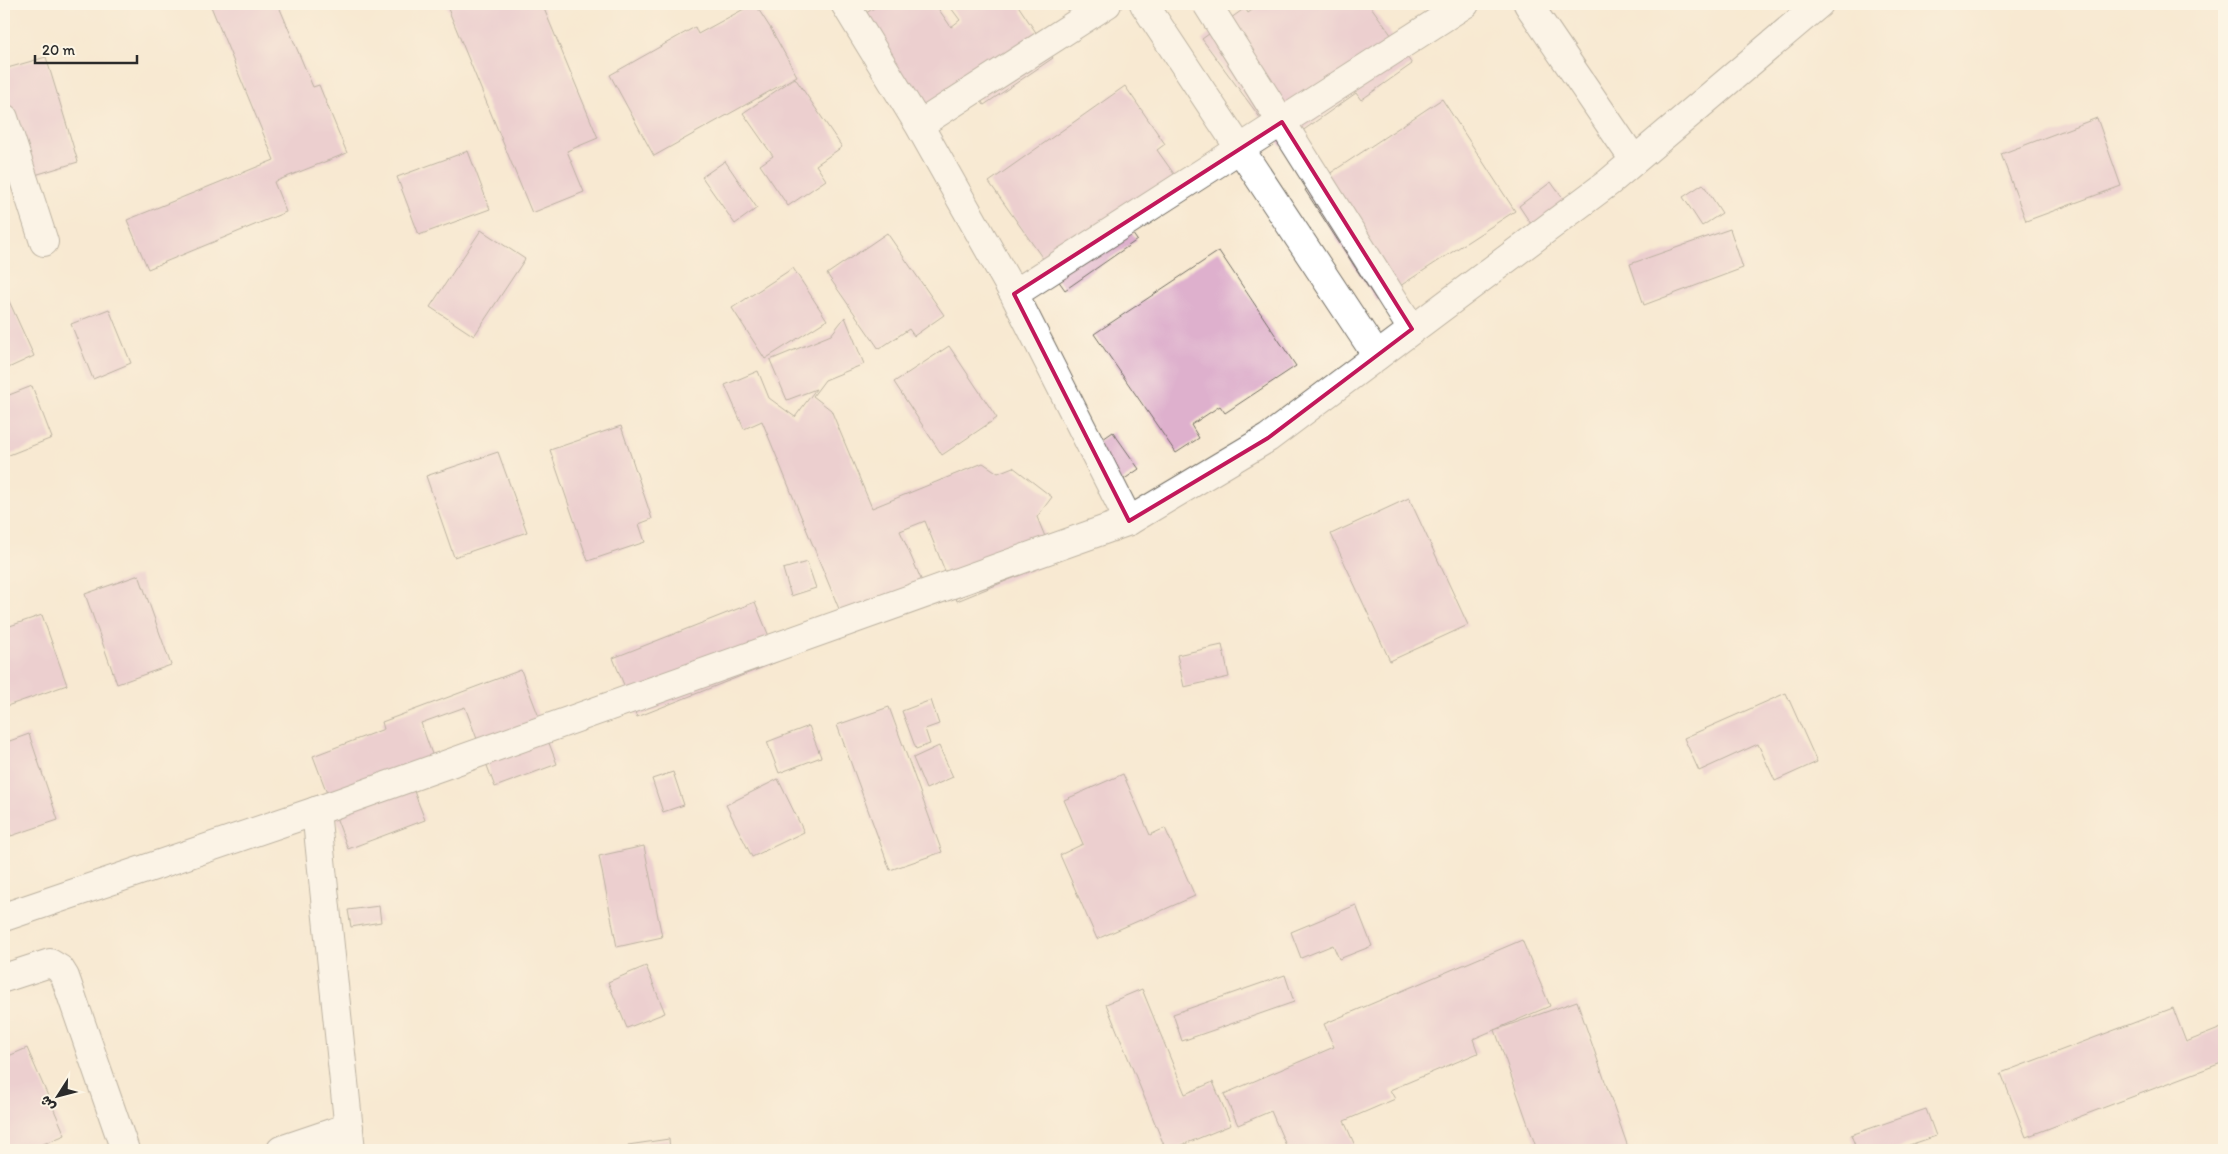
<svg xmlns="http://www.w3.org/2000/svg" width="2228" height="1154" font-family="Itim,'Playpen Sans Arabic',sans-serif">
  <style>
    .building { fill: #deb0cd }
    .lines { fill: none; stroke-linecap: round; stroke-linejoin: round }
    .minor-casing { stroke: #736e65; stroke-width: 30 }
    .major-casing { stroke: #736e65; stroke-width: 30 }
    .minor { stroke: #fff; stroke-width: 28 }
    .major { stroke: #fff; stroke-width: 28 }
    .marked { fill: none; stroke: #c2185b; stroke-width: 4; stroke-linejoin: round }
  </style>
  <rect width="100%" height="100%" fill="#fcf5e5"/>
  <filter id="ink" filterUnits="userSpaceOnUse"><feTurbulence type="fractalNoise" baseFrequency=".02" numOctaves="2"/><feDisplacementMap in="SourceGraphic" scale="10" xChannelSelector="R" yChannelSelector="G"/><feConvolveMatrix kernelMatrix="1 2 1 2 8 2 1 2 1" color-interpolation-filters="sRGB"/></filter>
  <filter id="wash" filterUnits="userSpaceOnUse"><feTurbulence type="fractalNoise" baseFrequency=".0096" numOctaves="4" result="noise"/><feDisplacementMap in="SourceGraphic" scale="20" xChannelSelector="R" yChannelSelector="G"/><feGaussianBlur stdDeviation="1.12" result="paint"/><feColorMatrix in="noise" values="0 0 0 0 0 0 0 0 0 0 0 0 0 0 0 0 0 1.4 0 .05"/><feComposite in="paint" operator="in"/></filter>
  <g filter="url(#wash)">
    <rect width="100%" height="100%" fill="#f8e9d2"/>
    <g id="blocks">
      <path class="building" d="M210,4h68l35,83 6,-2 28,68 -73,29 12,30 -138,57 -21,-49 147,-60z
        M446,4h96l56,134 -31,13 17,41 -52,21z
        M753,4h2l16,25 26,47 -143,80 -44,-81 85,-48 3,7z
        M880,4h55l16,23 9,-7 -12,-16h69l36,54 -69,47 -19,-27 -17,12 12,17 -36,24 -73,-108z
        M1260,4h109l43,60 -51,36 -5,-7 -75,53 -79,-107 43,-31 3,5z
        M46,57l32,105 -53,16 -21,-70v-39z
        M795,78l47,69 -26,18 10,15 -38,26 -28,-41 13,-9 -30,-43z
        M1125,86l40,58 -8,6 32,45 -68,22 16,23 -72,50 -76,-108z
        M1442,99l73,112 -138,90 -72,-111z
        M2097,118l24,68 -95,35 -25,-67z
        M468,151l22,58 -71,26 -22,-58z
        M725,161l32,47 -22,16 -33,-47z
        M1551,182l15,21 -33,24 -14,-21z
        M1703,184l19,29 -20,13 -19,-29z
        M1730,229l13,39 -99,37 -14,-41z
        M481,230l44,29 -51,77 -44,-29z
        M887,233l57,82 -30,21 -5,-7 -30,20 -52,-75z
        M1219,251l77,115 -71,47 -5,-7 -29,19 8,13 -23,15 -82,-119z
        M793,268l34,52 -62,39 -33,-51z
        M4,290l30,66 -30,14z
        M109,309l22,54 -38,16 -22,-55z
        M845,317l19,47 -39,16 -12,16 18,14 41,98 111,-45 15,10 15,-6 39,30 -15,20 18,44 -98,40 -32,-80 -25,10 27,62 -81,33 -84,-205 -18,8 -19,-44 33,-14 11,27 26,19 21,-28 -29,11 -17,-40 61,-25z
        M949,346l48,72 -55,37 -48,-73z
        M32,386l20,52 -48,19v-60z
        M621,426l31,93 -13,5 6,18 -57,19 -38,-111z
        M1113,432l26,37 -32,22 -26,-37z
        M498,452l29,80 -73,25 -28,-81z
        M1409,498l59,127 -78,36 -59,-127z
        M807,562l9,26 -25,8 -8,-27z
        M139,575l32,90 -54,19 -32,-90z
        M755,602l24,59 -142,56 -24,-59z
        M42,615l25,70 -63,22v-79z
        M1222,645l7,32 -45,10 -7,-32z
        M521,670l36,94 -62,23 -30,-80 -44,16 12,34 -28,11 20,52 -77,29 -35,-93 71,-27 -2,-7z
        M1786,693l31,69 -42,19 -17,-37 -59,27 -15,-33z
        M931,700l8,24 -14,5 5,15 -14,5 -14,-38z
        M889,707l53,145 -52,18 -53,-145z
        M809,726l12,31 -42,16 -12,-31z
        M29,734l29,86 -47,16 -7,-19v-74z
        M939,746l14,31 -27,12 -13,-31z
        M673,772l11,33 -21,7 -11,-33z
        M1123,774l27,61 15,-7 30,68 -98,43 -37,-84 23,-11 -19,-44z
        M778,779l26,53 -52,25 -26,-52z
        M644,846l18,91 -45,10 -18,-91z
        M1356,905l16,41 -33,13 -6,-14 -32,13 -10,-26z
        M379,906l2,16 -30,5 -3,-17z
        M1522,940l28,66 -77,33 5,14 -88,37 5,9 -51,22 13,29h-69l-17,-39 -33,14 -14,-31 110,-47 -10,-23z
        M646,966l19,47 -38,15 -19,-46z
        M1285,975l9,27 -112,39 -9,-27z
        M1142,989l43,105 28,-12 18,43 -61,25h-4l-60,-146z
        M1577,1001l52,149h-92l-42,-120z
        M2173,1008l13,34 38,-15v35l-198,75 -25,-64z
        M27,1048l38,87 -36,15h-25v-92z
        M1926,1109l10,27 -41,14h-38l-6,-15z
        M669,1139l1,11h-54l12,-3v-2z"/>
    </g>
  </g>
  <g filter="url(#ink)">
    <use href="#blocks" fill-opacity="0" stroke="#736e65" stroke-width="1"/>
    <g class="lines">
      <defs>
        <path id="minor" d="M845,4l74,121 95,169 115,227
          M1144,4l233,352
          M1207,4l205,325
          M1528,4l106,156
          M4,118l40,124
          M919,125l188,-121
          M1014,294l451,-290
          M316,811l35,339
          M4,978l46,-15 10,6 5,8 60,173
          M281,1150l68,-23"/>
        <path id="major" d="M4,917l312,-106 813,-290 139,-83 340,-255 211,-179"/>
      </defs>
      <use href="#minor" class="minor-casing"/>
      <use href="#major" class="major-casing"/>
      <use href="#minor" class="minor"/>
      <use href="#major" class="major"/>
    </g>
  </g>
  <path d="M0 0H2228V1154H0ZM1282,122l130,207 -144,109 -139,83 -115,-227z" fill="#f8e9d2" fill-opacity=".55" fill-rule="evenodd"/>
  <path class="marked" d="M1282,122l130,207 -144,109 -139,83 -115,-227z"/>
  <rect width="2228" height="1154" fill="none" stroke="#fcf5e5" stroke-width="20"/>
  <g transform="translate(58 1096) rotate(234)" stroke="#fcf5e5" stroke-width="4" paint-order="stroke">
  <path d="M0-4L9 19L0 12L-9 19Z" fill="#2b2b2b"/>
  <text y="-8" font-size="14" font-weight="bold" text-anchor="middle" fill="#2b2b2b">ش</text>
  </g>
  <path d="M35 55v8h102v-8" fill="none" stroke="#2b2b2b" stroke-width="2.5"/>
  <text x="42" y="55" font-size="15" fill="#2b2b2b" stroke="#fcf5e5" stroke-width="4" paint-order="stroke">20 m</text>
</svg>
